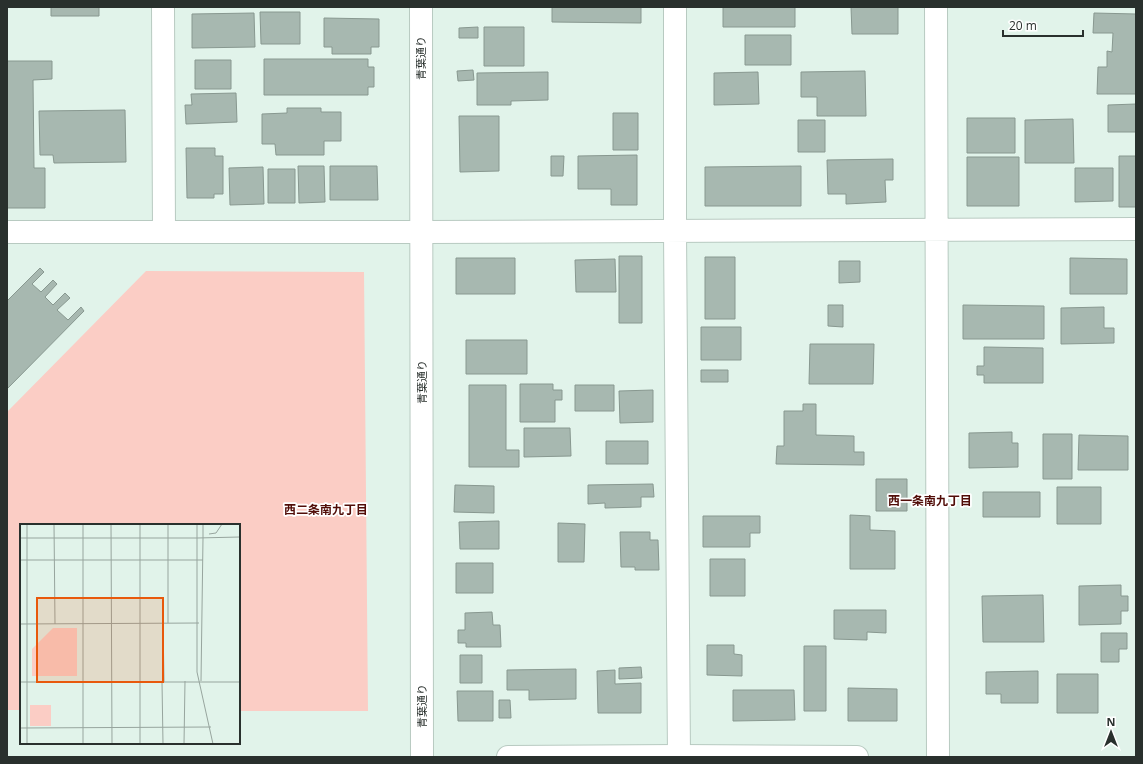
<svg xmlns="http://www.w3.org/2000/svg" width="1143" height="764" font-family="'Open Sans','Noto Sans JP',sans-serif">
  <style>
    .green { fill: #fbcdc5 }
    .building { fill: #a7b8b0; stroke: #889890 }
    .lines { fill: none; stroke-linecap: round; stroke-linejoin: round }
    .minor-casing { stroke: #b8cac1; stroke-width: 24 }
    .major-casing { stroke: #b8cac1; stroke-width: 24 }
    .minor { stroke: #fff; stroke-width: 22 }
    .major { stroke: #fff; stroke-width: 22 }
    .labels { text-anchor: middle; stroke-width: 3.5; stroke-linejoin: round; paint-order: stroke }
    .street-label { font-size: 11px; fill: #29302d; stroke: #fff }
    .neighbourhood-label { font-size: 12px; font-weight: bold; fill: #510d08; stroke: #fff }
    .inset-road { fill: none; stroke: #97a59e; stroke-width: 1 }
    .view { fill: #e8590c; fill-opacity: 0.15; stroke: #e8590c; stroke-width: 2 }
    .inset-edge { fill: none; stroke: #29302d; stroke-width: 2 }
  </style>
  <rect width="100%" height="100%" fill="#e1f3ea"/>
  <path class="green" d="M146,271l218,1 4,439h-129v-186h-218v185h-14v-298z"/>
  <path class="building" d="M51,7h48v9h-48z
    M552,7h89v16l-89,-1z
    M723,7h72v20h-72z
    M851,7h47v27h-46z
    M260,12h40v32h-39z
    M254,13l1,34 -63,1v-34z
    M1094,13l42,1v80h-39l1,-27h9v-16l5,1 1,-19h-20z
    M324,18l55,1v28h-8v7h-39v-7h-8z
    M478,27v11h-19v-10z
    M484,27h40v39h-40z
    M745,35h46v30h-46z
    M264,59h104v8h6v20h-6v8h-104z
    M195,60h36v29h-36z
    M7,61h45v18l-19,1 1,88h11v40h-38z
    M473,70l1,10 -16,1 -1,-10z
    M865,71l1,45h-49v-19h-16v-25z
    M548,72v28l-37,1v4h-34v-32z
    M758,72l1,32 -45,1v-32z
    M236,93l1,29 -51,2 -1,-19h7l-1,-11z
    M1136,104v28h-28v-27z
    M287,108h34v4h20v29h-17v14h-48l-1,-11h-13v-30l25,-1z
    M125,110l1,52 -72,1 -1,-8h-13l-1,-44z
    M613,113h25v37h-25z
    M459,116h40v55l-39,1z
    M967,118h48v35h-48z
    M1073,119l1,44h-49v-43z
    M798,120h27v32h-27z
    M186,148h29v8h8v38h-9v4h-27z
    M637,155v50h-26v-16h-33v-33z
    M551,156h13l-1,20h-12z
    M1119,156h17v51h-17z
    M967,157h52v49h-52z
    M893,159v21h-8l1,22 -40,2v-10h-18l-1,-34z
    M298,166h26l1,36 -26,1z
    M330,166h47l1,34h-48z
    M801,166v40h-96v-39z
    M263,167l1,37 -34,1 -1,-37z
    M1075,168h38v33l-38,1z
    M268,169h27v34h-27z
    M619,256h23v67h-23z
    M705,257h30v62h-30z
    M456,258h59v36h-59z
    M1070,258l57,1v35h-57z
    M615,259l1,33h-40l-1,-32z
    M839,261h21v21l-21,1z
    M40,268l4,4 -12,12 9,8 12,-12 4,4 -12,13 8,8 12,-12 5,5 -13,12 11,10 13,-13 3,4 -77,78v-88z
    M828,305h15v22l-15,-1z
    M963,305l81,1v33h-81z
    M1104,307v21h10v15l-53,1v-36z
    M701,327h40v33h-40z
    M466,340h61v34h-61z
    M810,344h64l-1,40h-64z
    M984,347l59,1v35h-59v-8h-7v-9h7z
    M701,370h27v12h-27z
    M520,384h33v6h9v10h-7v22h-35z
    M469,385h37v65h13v17h-50z
    M575,385h39v26h-39z
    M653,390v32l-33,1 -1,-32z
    M803,404h13v31l38,1v16h10v13l-88,-1 1,-18h7v-35h19z
    M524,428h46l1,28 -47,1z
    M1012,432v11h6v24l-49,1v-35z
    M1043,434h29v45h-29z
    M1079,435l49,1v34h-50z
    M606,441h42v23h-42z
    M876,479h31v32h-31z
    M653,484l1,13h-13v10l-36,1v-5l-17,1v-19z
    M455,485l39,1v27l-40,-1z
    M1057,487h44v37h-44z
    M983,492h57v25h-57z
    M850,515l20,1v14l25,1v38h-45z
    M703,516h57v17h-10v14h-47z
    M499,521v28h-39l-1,-27z
    M558,523l27,1 -1,38h-26z
    M620,532h30v8h8l1,30h-24v-3h-14z
    M710,559h35v37h-35z
    M456,563h37v30h-37z
    M1121,585v11h7v15h-7v13l-42,1v-39z
    M1043,595l1,47h-61l-1,-46z
    M834,610h52v23l-19,-1v8l-33,-1z
    M492,612l1,13h7l1,22h-35v-4h-8v-13h7v-17z
    M1101,633h26v16h-8v13h-18z
    M707,645h27v9l8,1v21l-35,-1z
    M804,646h22v65h-22z
    M460,655h22v28h-22z
    M641,667l1,11 -23,1v-11z
    M576,669v30l-47,1v-10h-22v-20z
    M615,670v14l26,-1v30h-43l-1,-42z
    M1038,671v32h-37v-9h-15v-22z
    M1057,674h41v39h-41z
    M848,688l49,1v32h-49z
    M733,690h61l1,30 -62,1z
    M457,691h36v30h-35z
    M499,700h11l1,18h-12z"/>
  <g class="lines">
    <defs>
      <path id="minor" d="M163,7l1,225
        M421,7l1,750
        M675,7v224l4,526
        M936,7l2,750
        M7,232h415l714,-3"/>
      <path id="major" d="M508,757l171,-1 178,1"/>
    </defs>
    <use href="#minor" class="minor-casing"/>
    <use href="#major" class="major-casing"/>
    <use href="#minor" class="minor"/>
    <use href="#major" class="major"/>
  </g>
  <g class="labels">
    <g class="street-label">
      <text transform="translate(421 58) rotate(-90)" y="4">青葉通り</text>
      <text transform="translate(422 382) rotate(-90)" y="4">青葉通り</text>
      <text transform="translate(422 706) rotate(-90)" y="4">青葉通り</text>
    </g>
    <g class="neighbourhood-label">
      <text x="930" y="505">西一条南九丁目</text>
      <text x="326" y="514">西二条南九丁目</text>
    </g>
  </g>
  <g transform="translate(20 524)">
    <rect width="220" height="220" fill="#e1f3ea"/>
    <path d="M33,104h24v48h-45v-27zM10,181h21v21h-21z" fill="#fbcdc5"/>
    <path class="inset-road" d="M7,0v220M34,0l1,100M63,0v220M91,0l1,220M120,0v220M148,0v99M183,0v14M189,10l7,-1 6,-9M0,14h177v-14M0,36h183M143,99l1,59M0,100l179,-1M181,157l2,-143M0,158h220M142,158l1,62M0,204l191,-1M164,220l1,-63M193,220l-16,-72v-134l43,-1"/>
    <path class="view" d="M17,74h126v84h-126z"/>
    <rect width="220" height="220" class="inset-edge"/>
  </g>
  <rect width="1143" height="764" fill="none" stroke="#29302d" stroke-width="16"/>
  <g transform="translate(1111 732)" stroke="#ffffff" stroke-width="3" paint-order="stroke">
  <path d="M0-3L7 15L0 10L-7 15Z" fill="#29302d"/>
  <text y="-6" font-size="11" font-weight="bold" text-anchor="middle" fill="#29302d">N</text>
  </g>
  <path d="M1003 30v6h80v-6" fill="none" stroke="#29302d" stroke-width="2"/>
  <text x="1009" y="30" font-size="12" fill="#29302d" stroke="#ffffff" stroke-width="3" paint-order="stroke">20 m</text>
</svg>
